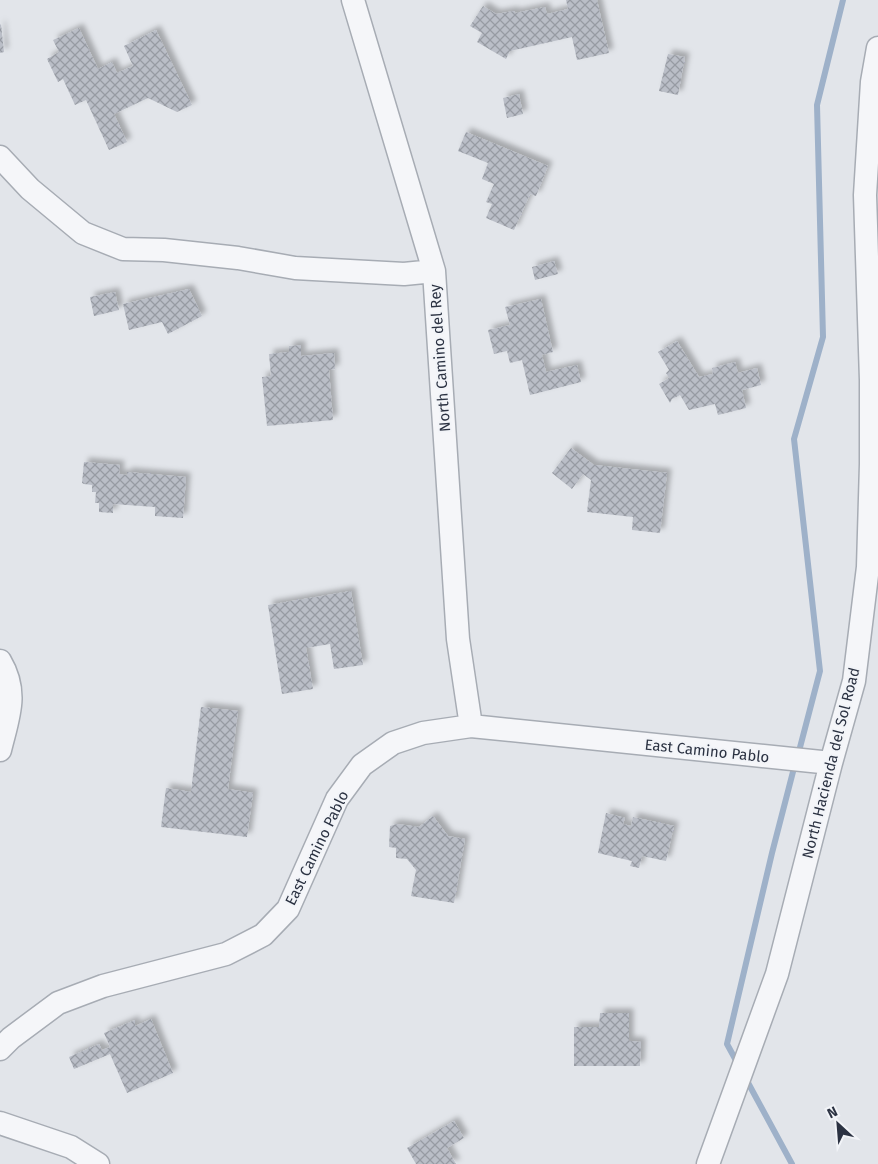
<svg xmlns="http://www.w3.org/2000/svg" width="878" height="1164" font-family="'Fira Sans',sans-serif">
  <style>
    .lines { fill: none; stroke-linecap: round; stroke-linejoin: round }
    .stream { stroke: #9eb1c9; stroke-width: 6 }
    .building { fill: url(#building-cross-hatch); filter: url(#shadow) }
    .minor-casing { stroke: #a7acb4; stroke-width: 25 }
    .minor { stroke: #f5f6f9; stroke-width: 22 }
    .labels { text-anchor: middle; stroke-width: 4; stroke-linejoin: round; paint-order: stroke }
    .street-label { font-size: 15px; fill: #2b3242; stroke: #f2f4f8 }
  </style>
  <defs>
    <pattern id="building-cross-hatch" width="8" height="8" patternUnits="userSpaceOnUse" patternTransform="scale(1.25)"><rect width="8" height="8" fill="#babec7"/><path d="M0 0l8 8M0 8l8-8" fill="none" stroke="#979ba3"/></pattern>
    <filter id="shadow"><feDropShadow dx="4.5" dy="-4.5" stdDeviation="2.5" flood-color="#0004"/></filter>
  </defs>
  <rect width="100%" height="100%" fill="#e2e5ea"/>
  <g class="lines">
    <path class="stream" d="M798,755l22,-84 -26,-232 29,-102 -6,-232 26,-105
      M739,1066l-12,-22 45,-191 23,-89
      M746,1079l46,85"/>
  </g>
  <path class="building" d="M566,0h31l12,53 -32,7 -5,-23 -62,14 -4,8 -29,-17 5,-9 -12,-7 13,-20 13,8 18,-3 1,2 30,-6 2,7 21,-5z
    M1,24l3,28 -4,1v-28z
    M79,28l19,41 14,-7 5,11 16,-7 -9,-20 32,-16 36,75 -15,7 -29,-14 -34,16 13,28 -18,8 -23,-50 -11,5 -12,-26 -5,3 -11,-23 12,-7 -6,-12z
    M668,54l17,3 -7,38 -19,-4z
    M519,94l4,20 -16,4 -4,-20z
    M466,132l82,34 -12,30 -6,-2 -16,36 -28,-12 6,-14 -6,-2 8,-18 -12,-5 6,-16 -30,-12z
    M554,261l4,13 -23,6 -3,-13z
    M189,289l13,27 -34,18 -6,-12 -33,8 -6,-26z
    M115,292l4,18 -25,6 -4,-19z
    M541,299l12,53 -11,3 4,17 31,-7 4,17 -51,13 -8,-35 -12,3 -3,-12 -13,3 -6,-24 22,-5 -5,-18z
    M677,341l22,36 14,-3 -1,-6 23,-6 3,11 19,-5 4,17 -19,5 4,18 -28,7 -3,-11 -26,6 -9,-15 -8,4 -2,4 -11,-19 10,-6 -3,-5 3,-3 -11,-18z
    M301,345v11l33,-3 1,16 -6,1 4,50 -66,6 -5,-49 9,-1 -2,-22 20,-2v-6z
    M571,448l23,17 73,8 -7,60 -28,-3 1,-13 -46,-5 4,-32 -8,-6 -11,15 -20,-16z
    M84,462l36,3 -1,9 8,1v-3l59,5 -3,41 -28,-2v-9l-42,-3v9l-14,-1v-9h-4l1,-11h-4v-7l-8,-1 -2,-1z
    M351,591l12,74 -29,4 -4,-25 -24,4 7,41 -31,5 -14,-89z
    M201,707l37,4 -10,78 25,4 -6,44 -86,-10 5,-39 25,4z
    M606,813l19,5 -2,6 8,2 2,-9 41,9 -8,35 -24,-5 -3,12 -9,-2 2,-5 -34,-8z
    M433,816l15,20 17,3 -11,64 -43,-7 5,-26 -9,-11 -11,-1v-10l-7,-1 1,-21 7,-2 22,3z
    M600,1013h29v28l12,1 -1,24h-66v-39h25z
    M151,1019l22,54 -46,20 -17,-39 -36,15 -5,-12 30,-13 3,6 8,-3 -6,-14 31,-13v6z
    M454,1121l10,17 -17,10 9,16h-40l-9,-16z"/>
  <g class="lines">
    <defs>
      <path id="minor" d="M353,0l81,271 24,368 13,87
        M0,157l30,32 53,44 40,16 41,1 74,8 57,10 109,6 30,-3
        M0,661c19,32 8,56 0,89
        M0,1049l11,-11 47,-35 45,-17 123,-32 37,-19 25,-26 49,-110 25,-34 31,-22 30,-10 48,-7 360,37
        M0,1123l71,24 27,17
        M708,1164l69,-190 54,-211 23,-82 14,-114 3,-103v-84l-6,-185 7,-113 6,-34"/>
    </defs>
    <use href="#minor" class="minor-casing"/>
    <use href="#minor" class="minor"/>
  </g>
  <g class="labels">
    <g class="street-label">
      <text transform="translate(440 358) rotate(-94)" y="5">North Camino del Rey</text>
      <text transform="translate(707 751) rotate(6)" y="5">East Camino Pablo</text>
      <text transform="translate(831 763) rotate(-76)" y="5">North Hacienda del Sol Road</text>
      <text transform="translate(317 848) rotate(-64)" y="5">East Camino Pablo</text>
    </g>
  </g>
  <g transform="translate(838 1124) rotate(334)" stroke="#f2f4f8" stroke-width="4" paint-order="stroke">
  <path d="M0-4L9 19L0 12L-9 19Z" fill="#2b3242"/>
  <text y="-8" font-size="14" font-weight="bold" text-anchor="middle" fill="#2b3242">N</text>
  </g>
</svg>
